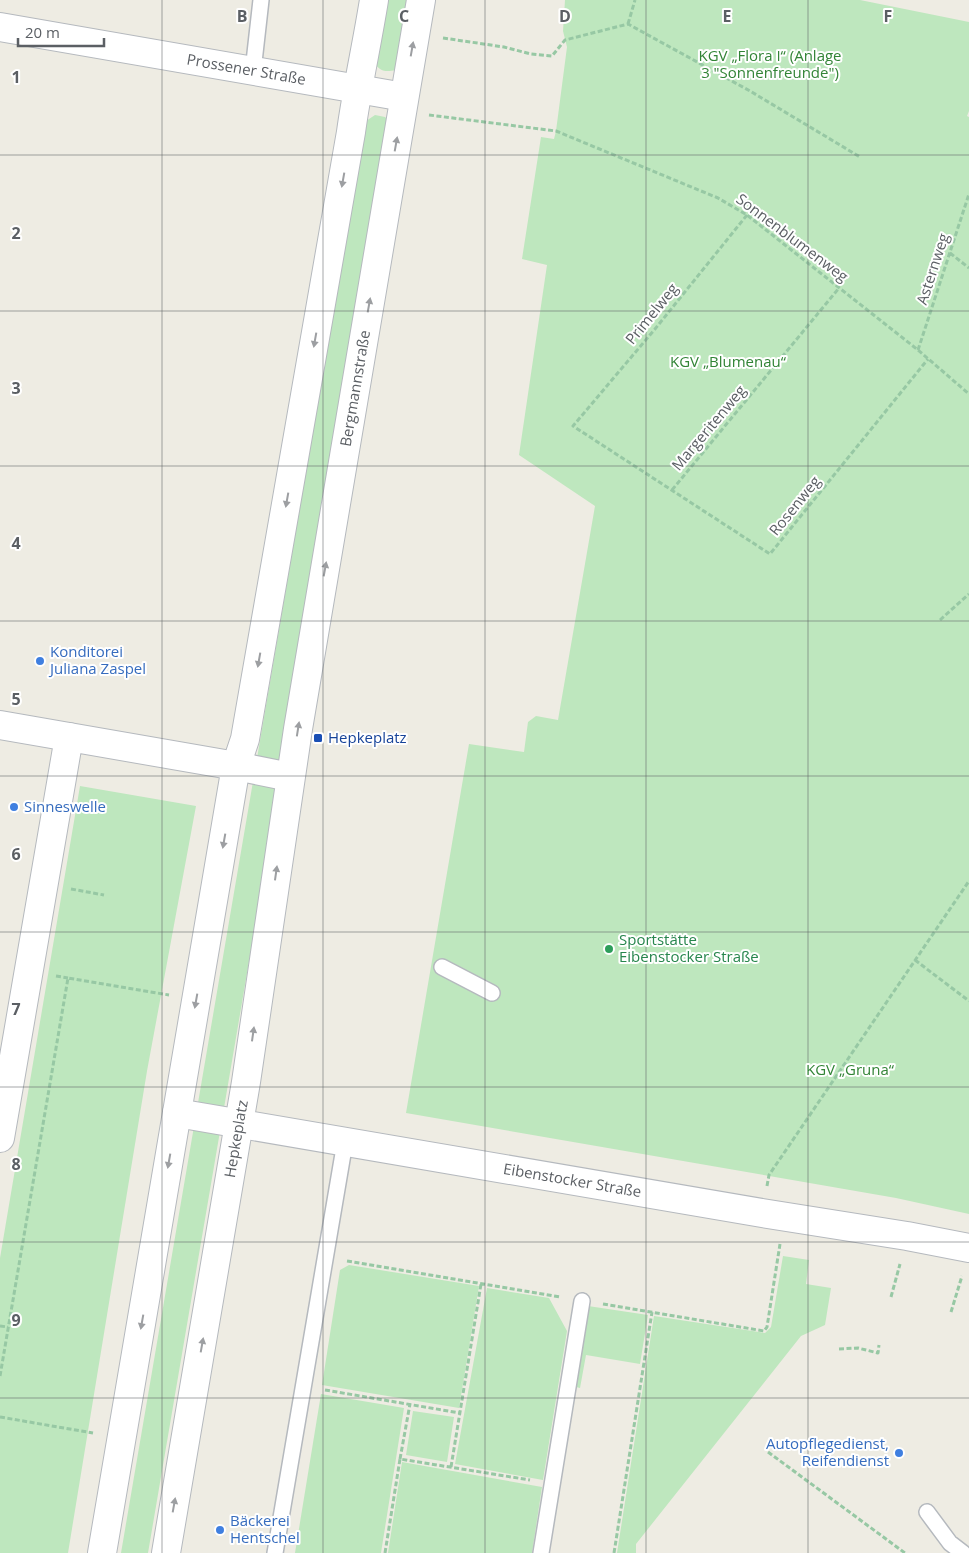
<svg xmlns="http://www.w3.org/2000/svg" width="969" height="1553" font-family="'Open Sans',sans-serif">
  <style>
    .green { fill: #bee7be }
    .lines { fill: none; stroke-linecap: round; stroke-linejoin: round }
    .service-casing { stroke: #b5b9be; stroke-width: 18 }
    .minor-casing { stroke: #b5b9be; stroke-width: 30 }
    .tertiary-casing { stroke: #b5b9be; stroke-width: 30 }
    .path { stroke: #97c8a4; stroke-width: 3; stroke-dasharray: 5 2.5; stroke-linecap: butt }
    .service { stroke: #fff; stroke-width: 15 }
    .minor { stroke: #fff; stroke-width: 28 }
    .tertiary { stroke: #fff; stroke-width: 28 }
    .oneway { fill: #9d9fa2 }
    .grid { fill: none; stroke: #5b5f64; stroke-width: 1; stroke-opacity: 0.55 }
    .shop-dot { fill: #3f7fe0; stroke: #fff; stroke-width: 2 }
    .transit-dot { fill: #1a4fb4; stroke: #fff; stroke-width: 2 }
    .leisure-dot { fill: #2e9e5b; stroke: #fff; stroke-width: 2 }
    .labels { text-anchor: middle; stroke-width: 4; stroke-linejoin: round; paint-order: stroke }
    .park-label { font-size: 15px; fill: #328436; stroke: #fff }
    .street-label { font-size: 15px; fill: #5b5f64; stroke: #fff }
    .shop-label { font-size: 15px; fill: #366cbe; stroke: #fff; text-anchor: start }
    .transit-label { font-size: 15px; fill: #164399; stroke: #fff; text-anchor: start }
    .leisure-label { font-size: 15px; fill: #27864d; stroke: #fff; text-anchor: start }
    .grid-label { font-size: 16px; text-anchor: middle; font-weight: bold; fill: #5b5f64; stroke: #fff; stroke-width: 4; stroke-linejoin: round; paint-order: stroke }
  </style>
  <rect width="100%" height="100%" fill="#eeece3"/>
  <path class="green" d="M383,0h29l-16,70c-10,2 -15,2 -21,-6z
    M565,0h295l109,22v89l-2,5 2,1v1097l-73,-16 -490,-85 63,-369 55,8 4,-30 8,-6 22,4 37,-214 -76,-51 28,-190 -25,-6 19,-122 13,2 2,-8 11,-84 -4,-16z
    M375,115l10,2 7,7 -244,1429h-27l245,-1432z
    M80,786l116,20 -49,265 -79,482h-68v-295z
    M783,1256l26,4 -3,24 25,4 -6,37 -24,11 -165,208v9h-19l37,-237 111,17 6,-6z
    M349,1265l130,21 -20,122 -137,-23 18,-115z
    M487,1288l62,10 18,33 -24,149 -88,-16z
    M588,1306l60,9 -8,49 -54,-9 -6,33 -4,-1z
    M321,1394l83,14 -23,145h-86z
    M413,1411l41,6 -7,45 -41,-7z
    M402,1462l140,25 -10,66h-144z"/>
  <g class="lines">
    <defs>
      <path id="service" d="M253,71l8,-71
        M442,967l50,26
        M927,1512l23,31 13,10
        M275,1553l70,-411
        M541,1553l41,-252"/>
      <g id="minor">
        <path id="s1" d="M0,27l404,70"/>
        <path d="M0,725l69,12"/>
        <path id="s2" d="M177,1113l585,100 145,23 62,12"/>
        <path d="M0,1138l69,-401 167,29 54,11"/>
      </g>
      <g id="tertiary">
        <path d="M102,1553l134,-787 9,-27 106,-607c6,-44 16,-88 23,-132"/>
        <path id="s3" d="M166,1553l80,-471 52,-353 123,-729"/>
      </g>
    </defs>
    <use href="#service" class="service-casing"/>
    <use href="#minor" class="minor-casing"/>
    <use href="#tertiary" class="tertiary-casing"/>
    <path class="path" d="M628,24l7,-24
      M443,38l61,9 27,7 21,2 13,-16 63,-16 122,67 110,66
      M429,115l127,16 162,67 29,17 171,135 51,44
      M747,215l-92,114 -82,97 197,128 158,-195
      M950,253l19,15
      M918,350l51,-156
      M672,490l167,-202
      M940,620l29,-26
      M71,889l33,6
      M915,960l54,41
      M56,976l12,2
      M767,1186l2,-11 200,-294
      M347,1261l213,36
      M891,1297l9,-33
      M603,1304l161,27 3,-4 13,-83
      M951,1312l11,-36
      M0,1326l8,1
      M839,1349l19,-1 20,5 1,-8
      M0,1376l68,-398 101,17
      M325,1390l135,23
      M0,1417l93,16
      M768,1452l137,101
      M400,1459l10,-55
      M451,1467l30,-183
      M385,1553l15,-94 130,21
      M614,1553l38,-241"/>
    <use href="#service" class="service"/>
    <use href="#minor" class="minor"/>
    <use href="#tertiary" class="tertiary"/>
  </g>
  <defs><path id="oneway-solid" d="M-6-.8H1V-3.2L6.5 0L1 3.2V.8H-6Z" transform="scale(1.25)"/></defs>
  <g class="oneway">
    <use href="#oneway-solid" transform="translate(412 49) rotate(-80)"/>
    <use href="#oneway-solid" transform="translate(396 144) rotate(-80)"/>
    <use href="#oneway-solid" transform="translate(343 180) rotate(100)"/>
    <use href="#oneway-solid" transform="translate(369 305) rotate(-80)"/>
    <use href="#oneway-solid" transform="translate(315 340) rotate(100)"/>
    <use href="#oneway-solid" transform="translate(287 500) rotate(100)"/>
    <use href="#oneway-solid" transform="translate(325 569) rotate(-80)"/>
    <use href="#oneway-solid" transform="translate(259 660) rotate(100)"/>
    <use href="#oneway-solid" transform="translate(298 729) rotate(-81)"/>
    <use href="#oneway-solid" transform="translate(224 841) rotate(100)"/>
    <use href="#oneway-solid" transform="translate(276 873) rotate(-82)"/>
    <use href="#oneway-solid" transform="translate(196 1001) rotate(100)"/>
    <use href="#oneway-solid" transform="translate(253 1034) rotate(-82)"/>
    <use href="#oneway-solid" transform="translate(169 1161) rotate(100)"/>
    <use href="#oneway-solid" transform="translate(142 1322) rotate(100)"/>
    <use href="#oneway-solid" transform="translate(202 1345) rotate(-80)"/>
    <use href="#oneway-solid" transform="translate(174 1505) rotate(-80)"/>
  </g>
  <path class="grid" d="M162,0v1553M323,0v1553M485,0v1553M646,0v1553M808,0v1553M0,155h969M0,311h969M0,466h969M0,621h969M0,776h969M0,932h969M0,1087h969M0,1242h969M0,1398h969"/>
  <g class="shop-dot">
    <circle cx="40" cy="661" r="5"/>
    <circle cx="14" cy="807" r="5"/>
    <circle cx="899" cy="1453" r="5"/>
    <circle cx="220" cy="1530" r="5"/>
  </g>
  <rect class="transit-dot" x="313" y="733" width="10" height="10" rx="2.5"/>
  <circle class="leisure-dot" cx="609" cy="949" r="5"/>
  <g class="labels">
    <g class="park-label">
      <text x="770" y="61">KGV „Flora I“ (Anlage<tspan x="770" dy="17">3 "Sonnenfreunde")</tspan></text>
      <text x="728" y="367">KGV „Blumenau“</text>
      <text x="850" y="1075">KGV „Gruna“</text>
    </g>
    <g class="street-label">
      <text dy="5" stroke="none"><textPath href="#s1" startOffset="250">Prossener Straße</textPath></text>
      <text transform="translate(792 238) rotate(37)" y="5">Sonnenblumenweg</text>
      <text transform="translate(933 269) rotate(-72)" y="5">Asternweg</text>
      <text transform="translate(652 314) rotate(-51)" y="5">Primelweg</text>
      <text dy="5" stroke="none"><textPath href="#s3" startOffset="1180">Bergmannstraße</textPath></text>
      <text transform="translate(709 428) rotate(-50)" y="5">Margeritenweg</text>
      <text transform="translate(795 506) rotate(-51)" y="5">Rosenweg</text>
      <text dy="5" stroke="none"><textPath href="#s3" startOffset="420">Hepkeplatz</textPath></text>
      <text dy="5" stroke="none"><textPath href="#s2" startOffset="401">Eibenstocker Straße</textPath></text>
    </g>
    <g class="shop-label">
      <text x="50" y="657">Konditorei<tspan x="50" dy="17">Juliana Zaspel</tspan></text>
      <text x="24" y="812">Sinneswelle</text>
      <text x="889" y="1449" text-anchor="end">Autopflegedienst,<tspan x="889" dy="17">Reifendienst</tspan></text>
      <text x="230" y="1526">Bäckerei<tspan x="230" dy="17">Hentschel</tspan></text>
    </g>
    <g class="transit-label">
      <text x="328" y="743">Hepkeplatz</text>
    </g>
    <g class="leisure-label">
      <text x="619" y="945">Sportstätte<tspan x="619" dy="17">Eibenstocker Straße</tspan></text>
    </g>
  </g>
  <g class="grid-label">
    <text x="242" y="22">B</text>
    <text x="404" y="22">C</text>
    <text x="565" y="22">D</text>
    <text x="727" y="22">E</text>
    <text x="888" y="22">F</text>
    <text x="16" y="83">1</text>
    <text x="16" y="239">2</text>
    <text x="16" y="394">3</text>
    <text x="16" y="549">4</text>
    <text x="16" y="705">5</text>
    <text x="16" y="860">6</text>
    <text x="16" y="1015">7</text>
    <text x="16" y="1170">8</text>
    <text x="16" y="1326">9</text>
  </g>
  <path d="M18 38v8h86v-8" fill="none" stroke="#5b5f64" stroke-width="2.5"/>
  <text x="25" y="38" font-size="15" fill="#5b5f64" stroke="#ffffff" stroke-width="4" paint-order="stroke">20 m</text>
</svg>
